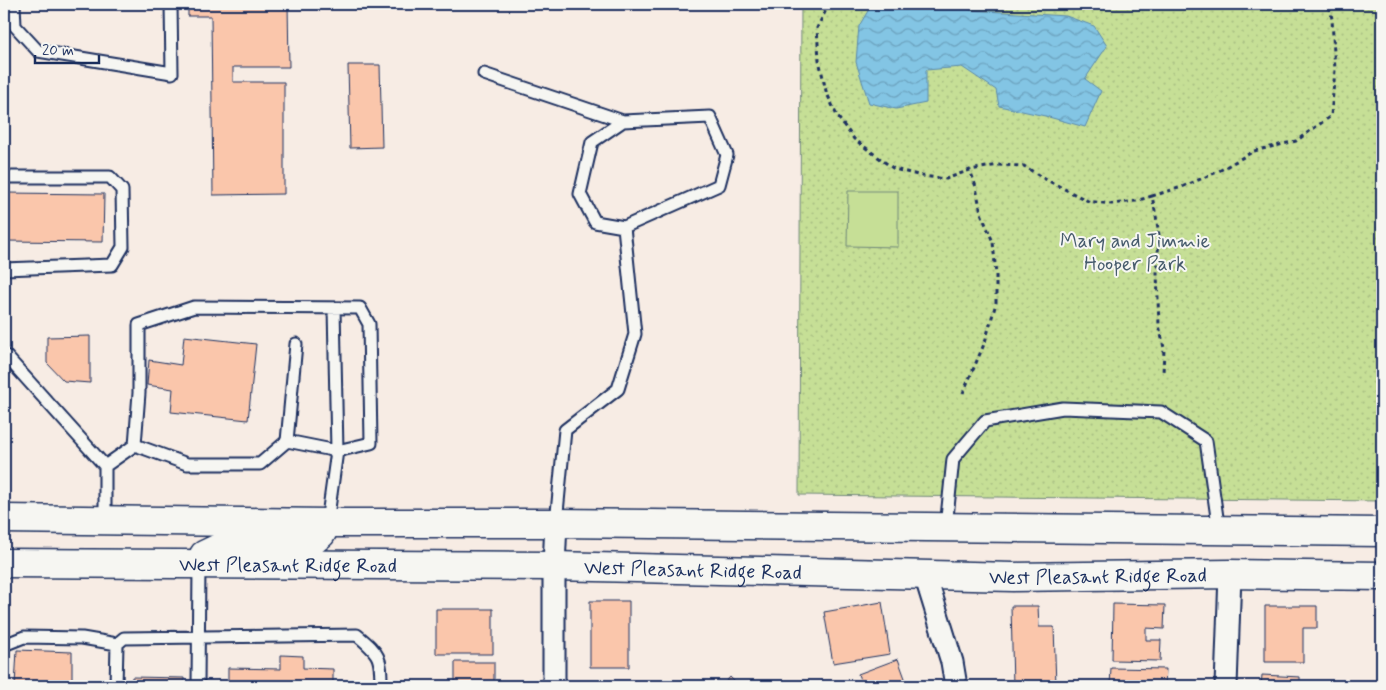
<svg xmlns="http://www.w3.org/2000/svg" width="1386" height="690" font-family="Mynerve,sans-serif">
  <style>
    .grass { fill: url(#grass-dots); stroke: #70877a }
    .garden { fill: #c6df96; stroke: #70877a }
    .water { fill: url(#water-waves); stroke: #5989ae }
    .building { fill: #fac6ab; stroke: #1b2f5e }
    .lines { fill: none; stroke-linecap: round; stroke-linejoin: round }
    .lane-casing { stroke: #1b2f5e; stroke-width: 15 }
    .street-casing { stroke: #1b2f5e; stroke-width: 25 }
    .secondary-casing { stroke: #1b2f5e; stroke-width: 31 }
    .path { stroke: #1b2f5e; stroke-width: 3; stroke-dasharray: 4 4; stroke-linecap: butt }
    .lane { stroke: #f6f6f2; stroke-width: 11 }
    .street { stroke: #f6f6f2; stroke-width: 21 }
    .secondary { stroke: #f6f6f2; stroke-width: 28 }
    .labels { text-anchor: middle; stroke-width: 4; stroke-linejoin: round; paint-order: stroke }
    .park-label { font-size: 20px; fill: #465b6c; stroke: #f6f6f2 }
    .street-label { font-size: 20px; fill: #1b2f5e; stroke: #f6f6f2 }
  </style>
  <defs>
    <pattern id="grass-dots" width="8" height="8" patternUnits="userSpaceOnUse" patternTransform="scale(1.25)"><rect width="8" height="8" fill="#c6df96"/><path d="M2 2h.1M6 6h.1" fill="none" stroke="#aac084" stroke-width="1.8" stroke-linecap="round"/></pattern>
    <pattern id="water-waves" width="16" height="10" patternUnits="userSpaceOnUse" patternTransform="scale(1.25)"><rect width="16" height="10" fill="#83c5e4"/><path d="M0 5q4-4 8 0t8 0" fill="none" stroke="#6aa0bc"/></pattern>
  </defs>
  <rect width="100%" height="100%" fill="#f7ece4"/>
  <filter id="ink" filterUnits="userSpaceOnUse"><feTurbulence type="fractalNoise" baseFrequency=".02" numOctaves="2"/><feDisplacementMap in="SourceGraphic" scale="10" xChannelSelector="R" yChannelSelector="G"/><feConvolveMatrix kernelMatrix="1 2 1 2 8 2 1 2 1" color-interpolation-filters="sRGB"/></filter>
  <g filter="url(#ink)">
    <path class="grass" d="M801,4h581v497l-583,-6z"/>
    <path class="garden" d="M848,191h50v56l-51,-1z"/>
    <path class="water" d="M872,4h90l8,6 96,6 28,10 13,20 -22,33 16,12 -16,36 -40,-11 -46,-10 -3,-16 -34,-23 -36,3v33l-30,6 -27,-6 -13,-41 3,-36z"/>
    <path class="building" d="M188,4h100l1,63h-56v15h51v112l-71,1 -2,-179h-23z
      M348,65h32l2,82 -32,1z
      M4,193l100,1 -1,48 -99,-1z
      M90,336v47l-26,-2 -17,-18v-26z
      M184,336l72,8 -8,76 -77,-8 2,-23 -26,-4 2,-25 32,5z
      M590,601h39v66h-39z
      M882,602l8,52 -57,9 -9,-51z
      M1113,604l52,1 -1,24 -18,-1v12h15l-1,21 -48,-1z
      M1011,606h27l1,21h15l2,59h-43z
      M1265,606h52v22h-14v34h-38z
      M436,609h57v45h-57z
      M17,650l55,2v34h-57z
      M281,655l22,1v12l30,1v16l31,1h-136v-18l53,1z
      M898,659l8,22 -16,5h-28l-4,-12z
      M455,662h39v24h-39z
      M1111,668l55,1 -1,17h-55z
      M1262,675l38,2v9h-39z
      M132,677l52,1v8h-53z
      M730,677l9,9h-17z"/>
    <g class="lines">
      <defs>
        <path id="lane" d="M14,4l1,22 23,25 134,22 -1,-69
          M484,74l139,47
          M4,177h106l12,13 1,57 -11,18 -108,4
          M4,356h2l99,110
          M287,441l50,10 -3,-143
          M135,445l4,-52v-68l55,-18 166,1 9,16 2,119 -34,8 -10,72
          M135,445l52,19h73l27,-23 9,-97
          M105,520v-54l30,-21
          M556,523l9,-93 53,-41 17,-55 -11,-107 95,-42 8,-30 -17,-38 -87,4 -31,21 -12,52 15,28 29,5
          M946,527l7,-68 32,-38 78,-13 98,4 45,29 13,90
          M4,645l20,-8 58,1 35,6
          M116,686l1,-42 7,-6 233,-3c23,19 24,22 24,51
          M198,686l1,-122"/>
        <path id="street" d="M925,575l27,87 4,24
          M554,686v-120l2,-43
          M1226,686l4,-112"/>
        <g id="secondary">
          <path d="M4,519l323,4h229l826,9"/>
          <path d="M202,559l2,-4 21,-10 17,-1 37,1 32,-3 10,-8 6,-11"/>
          <path id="s1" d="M4,563l550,3 459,11 217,-3 152,2"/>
        </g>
      </defs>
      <use href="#lane" class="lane-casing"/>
      <use href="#street" class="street-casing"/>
      <use href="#secondary" class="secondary-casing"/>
      <path class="path" d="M829,4l-12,24 2,32 7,31 11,25 17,23 40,30 28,7 24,3 24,-9 28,-5 26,1 19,12 45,23 24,3 24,-3 16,-5 4,20 3,19 -2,38 2,52 5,23 -1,26
        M1152,196l30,-9 35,-15 37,-21 42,-10 35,-25 4,-46 -3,-51 -3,-15
        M963,393l22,-51 11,-39v-28l-3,-33 -12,-29 -5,-26 -6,-17"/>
      <use href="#lane" class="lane"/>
      <use href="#street" class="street"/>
      <use href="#secondary" class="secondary"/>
    </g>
  </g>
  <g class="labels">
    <g class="park-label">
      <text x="1135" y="247">Mary and Jimmie<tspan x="1135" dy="23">Hooper Park</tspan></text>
    </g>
    <g class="street-label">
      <text dy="7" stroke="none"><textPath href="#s1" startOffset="284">West Pleasant Ridge Road</textPath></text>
      <text dy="7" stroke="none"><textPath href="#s1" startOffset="689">West Pleasant Ridge Road</textPath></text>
      <text dy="7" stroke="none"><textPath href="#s1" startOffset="1094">West Pleasant Ridge Road</textPath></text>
    </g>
  </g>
  <rect width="1386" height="690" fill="none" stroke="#f6f6f2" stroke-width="20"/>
  <rect x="10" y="10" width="1366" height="670" fill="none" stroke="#1b2f5e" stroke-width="2" filter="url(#ink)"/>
  <path d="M35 55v8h64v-8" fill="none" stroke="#1b2f5e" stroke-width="2.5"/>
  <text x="42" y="55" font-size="15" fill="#1b2f5e" stroke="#f6f6f2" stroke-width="4" paint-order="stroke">20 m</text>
</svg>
